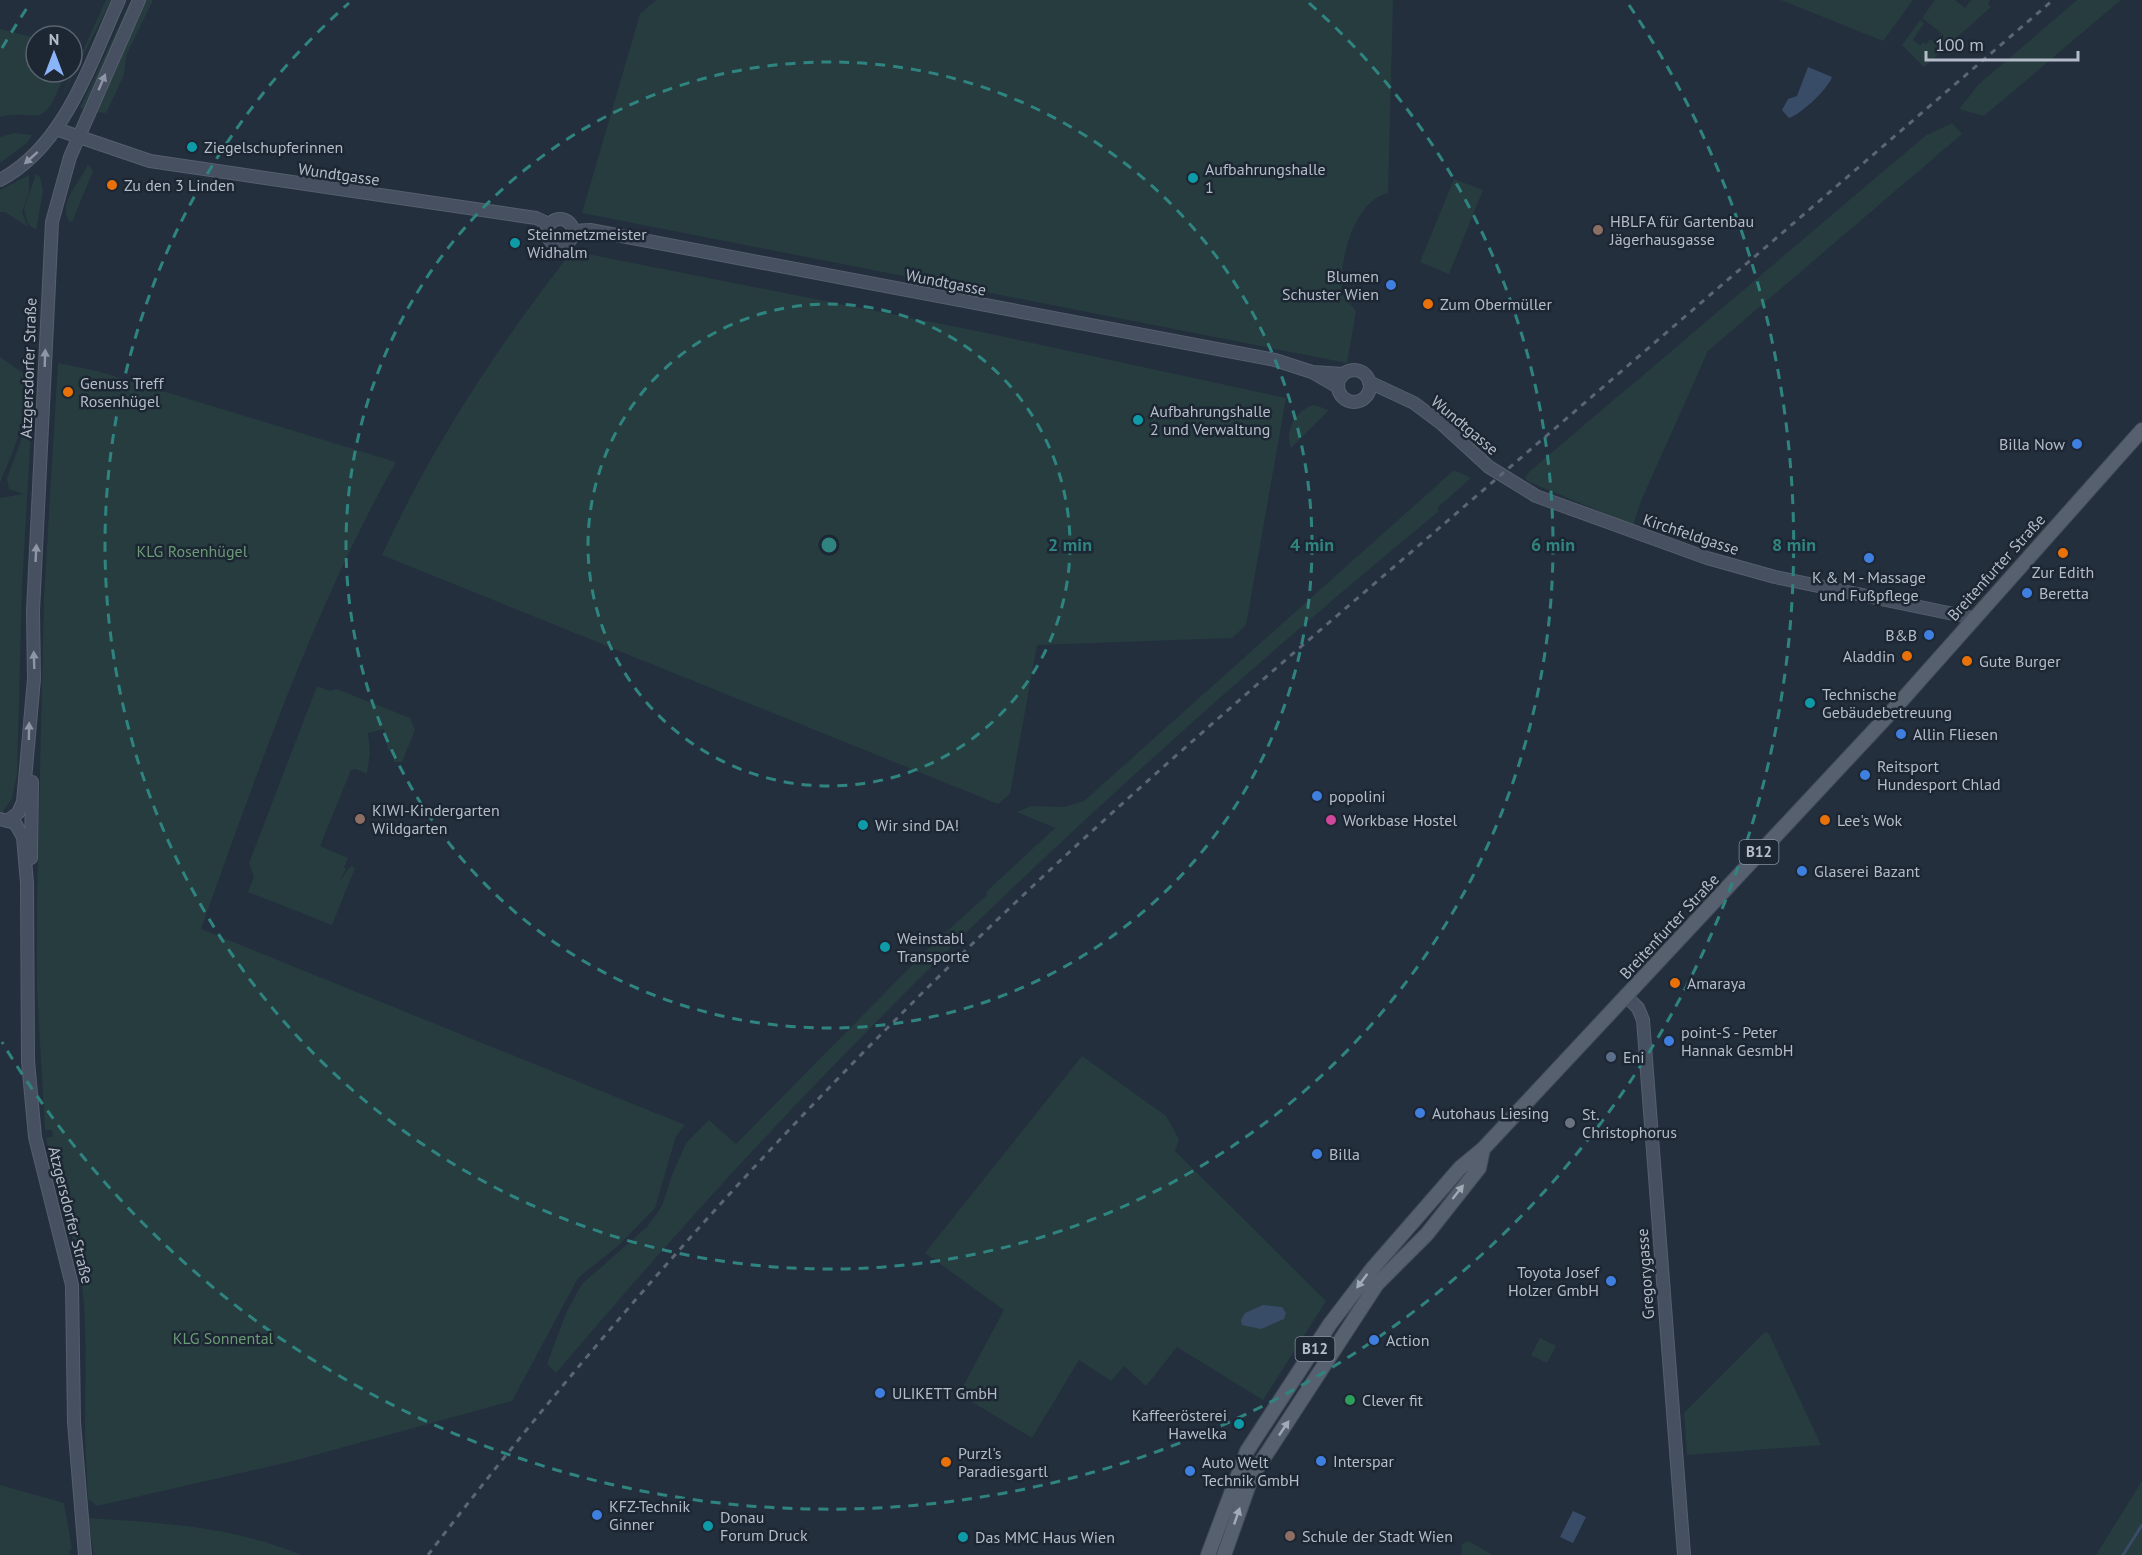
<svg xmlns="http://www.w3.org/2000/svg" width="2142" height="1555" font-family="'PT Sans',sans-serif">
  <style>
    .green { fill: #263c3f }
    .water { fill: #394c67 }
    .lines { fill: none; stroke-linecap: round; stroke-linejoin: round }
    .stream { stroke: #394c67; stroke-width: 3 }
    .secondary-casing { stroke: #565f6c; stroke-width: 14 }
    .primary-casing { stroke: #414a57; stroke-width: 16 }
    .secondary { stroke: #465061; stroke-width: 12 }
    .primary { stroke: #56606e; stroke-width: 14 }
    .rail { stroke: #5a6575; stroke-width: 3; stroke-dasharray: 6 6; stroke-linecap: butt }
    .oneway { fill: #8e96a5 }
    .oneway2 { fill: #a1aab7 }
    .ring { fill: none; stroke: #308480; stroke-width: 3; stroke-dasharray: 10 8 }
    .culture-dot { fill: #0f9aa8; stroke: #1d2633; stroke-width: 2 }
    .food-dot { fill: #e8710a; stroke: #1d2633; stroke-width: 2 }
    .education-dot { fill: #8d6e63; stroke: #1d2633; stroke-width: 2 }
    .shop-dot { fill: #3f7fe0; stroke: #1d2633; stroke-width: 2 }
    .hotel-dot { fill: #d1479c; stroke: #1d2633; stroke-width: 2 }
    .service-dot { fill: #5c6f8a; stroke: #1d2633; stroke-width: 2 }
    .worship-dot { fill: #6b7280; stroke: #1d2633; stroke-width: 2 }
    .leisure-dot { fill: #2e9e5b; stroke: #1d2633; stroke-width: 2 }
    .labels { text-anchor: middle; stroke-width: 5; stroke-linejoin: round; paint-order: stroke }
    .shield { fill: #1d2633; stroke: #878f9c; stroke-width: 1.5 }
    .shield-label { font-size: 15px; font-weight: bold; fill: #b4bcc9 }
    .poi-label { font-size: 16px; fill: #b4bcc9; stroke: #1d2633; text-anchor: start }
    .street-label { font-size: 16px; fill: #b4bcc9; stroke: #1d2633 }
    .park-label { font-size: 16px; fill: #6b9a76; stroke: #1d2633 }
    .centre { fill: #308480; stroke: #1d2633; stroke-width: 3 }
    .ring-label { font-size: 18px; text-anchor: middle; font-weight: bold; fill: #308480; stroke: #1d2633; stroke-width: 5; stroke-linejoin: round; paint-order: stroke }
  </style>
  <rect width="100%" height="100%" fill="#242f3e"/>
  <path class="green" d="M106,0h5l-52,103z
    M131,0h3l-51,109 -3,-1z
    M146,0h7l-27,56 -2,19 -18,38 -13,-1z
    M656,0h737l-5,193c-35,8 -50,71 -46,101l14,17 -9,52 -765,-150 58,-199z
    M1781,0h132l-30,41z
    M1935,0h20l10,8 6,-8h19l-2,4 3,3 -67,60 -22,-22 18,-25 4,3 -11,17 7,5 3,-3 3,2 4,-5 6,3 5,-9 -19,-15z
    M2077,0h44l-137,116 -25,-7 20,-25z
    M0,29l36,9v34h30c-6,11 -14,42 -28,43 -13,1 -24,-2 -38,2z
    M1952,123l10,11 -254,217 -67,150 -8,24 -104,-43 -4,-4 5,-7 395,-335z
    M14,133l18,2 -5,8 -27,20v-26z
    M88,164l5,7 -21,51 -3,-1c-12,-18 13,-41 19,-57z
    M36,174l4,3 3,14 -7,39 -8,-6 -4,-15z
    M29,175v17l-7,20 6,15 6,4 -29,-19h-5v-22z
    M1454,179l29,11 -34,84 -29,-12z
    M572,251l410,81 304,66 -40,227 -14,13 -195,7 -27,149 -12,10 -616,-249c50,-109 116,-209 190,-304z
    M0,357l26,18c8,32 -14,78 -26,108z
    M58,363l39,8 299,91c-81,143 -139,311 -195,467l484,196 -9,11 -21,72 -36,37 -41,33 -66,123 -219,60 -196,45 -9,-7c-1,-26 -3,-52 -3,-78 0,-48 3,-94 -4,-142 -6,-48 -27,-93 -35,-142h7l-1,-7h-7l-8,-140v-88l7,-305z
    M1314,405l15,5 -38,38c-7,-17 5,-39 23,-43z
    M32,411l-10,176 -5,188 -5,23 -12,18v-318l24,-4 -15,-5 -2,-11z
    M1454,470l17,8 -34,30 2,3c-258,213 -512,446 -736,694 -50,55 -99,112 -147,168l-9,-9 20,-53 15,-27 65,-57 15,-21 10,-31 14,-32 23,-23 27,24 200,-203 51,-46 -1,-3 69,-64 -38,-16 14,-6 33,1 20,-6z
    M317,686l13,5 7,-2 73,29 5,12 -13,32h-8v-11l-6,-1 -4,-21 -16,4 2,20 -3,21 -11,-5 -5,1 -31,76 28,12 -4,9 2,2 -7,12 12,-15 4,2 -23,57 -84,-33 6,-15 -5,-14z
    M1082,1056l84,60 13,23 -4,12 151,150 -63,99 -86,-53 -31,39 -22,-20 -13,15 -32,-21 -47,78 -73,-44 45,-84 -79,-57z
    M1765,1332l4,2 52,111 -134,10 -3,-42z
    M1540,1338l16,8 -9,17 -16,-8z
    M2142,1481v74h-46z
    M0,1485l64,18 8,46 -3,1 1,5h-70z
    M88,1518c76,5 143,8 214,37h-208z
    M1468,1541l25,14h-32l1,-11z"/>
  <path class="water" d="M1808,67l24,10c-4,12 -32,38 -43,41l-7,-8 6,-11 9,-3z
    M1263,1305l19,2 4,6 -2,6 -23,10 -19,-4 -1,-5 4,-7z
    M1573,1511l13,6 -13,26 -13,-6z"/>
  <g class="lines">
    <path class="stream" d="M2123,1555l19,-30"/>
    <defs>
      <path id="secondary" d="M56,129l94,32 386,57 13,6
        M0,180c65,-34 90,-117 119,-180
        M547 232a13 13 0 1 1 26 0a13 13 0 1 1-26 0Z
        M573,231l17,-1 685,130 37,12 31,2
        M1338 386a16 16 0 1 1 32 0a16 16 0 1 1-32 0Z
        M1312,372l26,15
        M1369,382l45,21 28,21 47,43 47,29 171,62 68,19 198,41
        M0,819l15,4 8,14 4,46 1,178 7,76 37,148 2,137 11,133
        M10,819l8,-6 5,-11 11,-123 -1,-68 19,-389 18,-65 69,-157
        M31,858l1,-76
        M1626,996l12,12 5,12 41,535"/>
      <path id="primary" d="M1208,1555l39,-104 83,-127 42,-55 88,-101 23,-19 411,-440 248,-279
        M1224,1555l28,-79 125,-192 50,-50 52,-66 4,-19"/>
    </defs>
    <use href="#secondary" class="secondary-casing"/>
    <use href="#primary" class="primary-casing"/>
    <use href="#secondary" class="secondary"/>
    <use href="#primary" class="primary"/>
    <path class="rail" d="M428,1555c183,-240 388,-465 607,-671 149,-140 306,-271 460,-404 186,-160 372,-320 558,-480"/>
  </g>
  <defs><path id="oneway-solid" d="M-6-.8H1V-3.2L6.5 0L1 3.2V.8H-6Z" transform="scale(1.5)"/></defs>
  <g class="oneway">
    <use href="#oneway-solid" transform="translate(102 82) rotate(-67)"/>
    <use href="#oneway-solid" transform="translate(31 158) rotate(138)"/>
    <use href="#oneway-solid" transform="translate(45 358) rotate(-88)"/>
    <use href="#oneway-solid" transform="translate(36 553) rotate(-87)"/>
    <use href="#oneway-solid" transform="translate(34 660) rotate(-92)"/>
    <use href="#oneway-solid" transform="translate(29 731) rotate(-89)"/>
  </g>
  <g class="oneway2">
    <use href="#oneway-solid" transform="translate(1458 1192) rotate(-52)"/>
    <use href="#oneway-solid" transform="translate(1362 1281) rotate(127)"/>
    <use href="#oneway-solid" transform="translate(1284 1428) rotate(-56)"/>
    <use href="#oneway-solid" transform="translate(1237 1516) rotate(-71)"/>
  </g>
  <g class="ring">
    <circle cx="829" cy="545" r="241"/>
    <circle cx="829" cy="545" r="483"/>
    <path d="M1309 3A724 724 0 1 1 349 3"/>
    <path d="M2 48A965 965 0 0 1 29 5M1629 5A965 965 0 1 1 2 1042"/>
  </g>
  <g class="culture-dot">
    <circle cx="192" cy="147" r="6"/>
    <circle cx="1193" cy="178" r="6"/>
    <circle cx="515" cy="243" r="6"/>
    <circle cx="1138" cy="420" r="6"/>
    <circle cx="1810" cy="703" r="6"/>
    <circle cx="863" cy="825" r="6"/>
    <circle cx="885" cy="947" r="6"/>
    <circle cx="1239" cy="1424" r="6"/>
    <circle cx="708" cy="1526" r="6"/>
    <circle cx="963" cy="1537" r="6"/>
  </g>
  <g class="food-dot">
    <circle cx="112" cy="185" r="6"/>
    <circle cx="1428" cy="304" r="6"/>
    <circle cx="68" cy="392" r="6"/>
    <circle cx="2063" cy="553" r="6"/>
    <circle cx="1907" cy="656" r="6"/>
    <circle cx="1967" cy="661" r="6"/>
    <circle cx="1825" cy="820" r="6"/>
    <circle cx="1675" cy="983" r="6"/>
    <circle cx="946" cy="1462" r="6"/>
  </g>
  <g class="education-dot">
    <circle cx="1598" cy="230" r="6"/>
    <circle cx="360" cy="819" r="6"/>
    <circle cx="1290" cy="1536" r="6"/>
  </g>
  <g class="shop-dot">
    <circle cx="1391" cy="285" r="6"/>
    <circle cx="2077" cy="444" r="6"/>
    <circle cx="1869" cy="558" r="6"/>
    <circle cx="2027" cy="593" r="6"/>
    <circle cx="1929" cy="635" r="6"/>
    <circle cx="1901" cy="734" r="6"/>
    <circle cx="1865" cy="775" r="6"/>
    <circle cx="1317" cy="796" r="6"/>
    <circle cx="1802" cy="871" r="6"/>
    <circle cx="1669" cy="1041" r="6"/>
    <circle cx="1420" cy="1113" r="6"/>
    <circle cx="1317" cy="1154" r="6"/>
    <circle cx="1611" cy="1281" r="6"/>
    <circle cx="1374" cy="1340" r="6"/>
    <circle cx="880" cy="1393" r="6"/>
    <circle cx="1321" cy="1461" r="6"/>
    <circle cx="1190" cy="1471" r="6"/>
    <circle cx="597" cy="1515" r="6"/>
  </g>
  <circle class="hotel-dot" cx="1331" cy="820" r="6"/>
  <circle class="service-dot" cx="1611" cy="1057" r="6"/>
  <circle class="worship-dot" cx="1570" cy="1123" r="6"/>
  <circle class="leisure-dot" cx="1350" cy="1400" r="6"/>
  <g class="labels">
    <g class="shield">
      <rect x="1739.5" y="840" width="39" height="24" rx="4.5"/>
      <rect x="1295.5" y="1337" width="39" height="24" rx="4.5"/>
    </g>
    <g class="shield-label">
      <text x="1759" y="857">B12</text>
      <text x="1315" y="1354">B12</text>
    </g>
    <g class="poi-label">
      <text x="204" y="153">Ziegelschupferinnen</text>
      <text x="1205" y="175">Aufbahrungshalle<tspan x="1205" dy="18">1</tspan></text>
      <text x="124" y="191">Zu den 3 Linden</text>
      <text x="1610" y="227">HBLFA für Gartenbau<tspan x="1610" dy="18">Jägerhausgasse</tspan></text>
      <text x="527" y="240">Steinmetzmeister<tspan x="527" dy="18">Widhalm</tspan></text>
      <text x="1379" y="282" text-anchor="end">Blumen<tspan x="1379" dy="18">Schuster Wien</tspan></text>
      <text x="1440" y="310">Zum Obermüller</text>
      <text x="80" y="389">Genuss Treff<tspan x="80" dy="18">Rosenhügel</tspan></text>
      <text x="1150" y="417">Aufbahrungshalle<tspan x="1150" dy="18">2 und Verwaltung</tspan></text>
      <text x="2065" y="450" text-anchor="end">Billa Now</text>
      <text x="2063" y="578" text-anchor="middle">Zur Edith</text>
      <text x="1869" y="583" text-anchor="middle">K &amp; M - Massage<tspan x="1869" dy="18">und Fußpflege</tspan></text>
      <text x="2039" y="599">Beretta</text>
      <text x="1917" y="641" text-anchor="end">B&amp;B</text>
      <text x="1895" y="662" text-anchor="end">Aladdin</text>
      <text x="1979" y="667">Gute Burger</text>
      <text x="1822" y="700">Technische<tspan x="1822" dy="18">Gebäudebetreuung</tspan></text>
      <text x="1913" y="740">Allin Fliesen</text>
      <text x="1877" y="772">Reitsport<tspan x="1877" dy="18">Hundesport Chlad</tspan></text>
      <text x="1329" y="802">popolini</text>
      <text x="372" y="816">KIWI-Kindergarten<tspan x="372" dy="18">Wildgarten</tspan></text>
      <text x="1343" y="826">Workbase Hostel</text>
      <text x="1837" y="826">Lee's Wok</text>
      <text x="875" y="831">Wir sind DA!</text>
      <text x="1814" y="877">Glaserei Bazant</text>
      <text x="897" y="944">Weinstabl<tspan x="897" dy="18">Transporte</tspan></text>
      <text x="1687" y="989">Amaraya</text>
      <text x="1681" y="1038">point-S - Peter<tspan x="1681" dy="18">Hannak GesmbH</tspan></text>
      <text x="1623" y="1063">Eni</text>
      <text x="1432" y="1119">Autohaus Liesing</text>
      <text x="1582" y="1120">St.<tspan x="1582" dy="18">Christophorus</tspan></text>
      <text x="1329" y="1160">Billa</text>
      <text x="1599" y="1278" text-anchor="end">Toyota Josef<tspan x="1599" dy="18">Holzer GmbH</tspan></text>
      <text x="1386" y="1346">Action</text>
      <text x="892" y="1399">ULIKETT GmbH</text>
      <text x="1362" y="1406">Clever fit</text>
      <text x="1227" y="1421" text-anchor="end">Kaffeerösterei<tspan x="1227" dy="18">Hawelka</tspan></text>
      <text x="958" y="1459">Purzl's<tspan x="958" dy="18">Paradiesgartl</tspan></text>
      <text x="1333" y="1467">Interspar</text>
      <text x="1202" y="1468">Auto Welt<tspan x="1202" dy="18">Technik GmbH</tspan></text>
      <text x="609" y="1512">KFZ-Technik<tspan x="609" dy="18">Ginner</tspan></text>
      <text x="720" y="1523">Donau<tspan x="720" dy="18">Forum Druck</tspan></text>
      <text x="1302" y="1542">Schule der Stadt Wien</text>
      <text x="975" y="1543">Das MMC Haus Wien</text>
    </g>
    <g class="street-label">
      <text transform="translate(339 174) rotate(8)" y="6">Wundtgasse</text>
      <text transform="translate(946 282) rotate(11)" y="6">Wundtgasse</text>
      <text transform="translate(28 368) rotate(-88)" y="6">Atzgersdorfer Straße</text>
      <text transform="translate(1465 425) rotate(40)" y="6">Wundtgasse</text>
      <text transform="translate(1691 534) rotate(18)" y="6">Kirchfeldgasse</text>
      <text transform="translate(1996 567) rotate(-48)" y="6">Breitenfurter Straße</text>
      <text transform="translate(1669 926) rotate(-47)" y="6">Breitenfurter Straße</text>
      <text transform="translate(71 1215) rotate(76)" y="6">Atzgersdorfer Straße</text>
      <text transform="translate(1645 1274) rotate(-94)" y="6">Gregorygasse</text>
    </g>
    <g class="park-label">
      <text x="192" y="557">KLG Rosenhügel</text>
      <text x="223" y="1344">KLG Sonnental</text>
    </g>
  </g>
  <circle cx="829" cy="545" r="9" class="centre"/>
  <g class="ring-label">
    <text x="1070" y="551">2 min</text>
    <text x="1312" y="551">4 min</text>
    <text x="1553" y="551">6 min</text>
    <text x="1794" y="551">8 min</text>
  </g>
  <g transform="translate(54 54)"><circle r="28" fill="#1d2633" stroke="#59626f" stroke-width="1.5"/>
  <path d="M0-4.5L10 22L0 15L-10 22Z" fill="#8ab4f8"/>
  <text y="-9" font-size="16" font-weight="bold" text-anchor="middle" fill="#b4bcc9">N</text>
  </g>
  <path d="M1926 51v9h152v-9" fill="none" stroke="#b4bcc9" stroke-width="3"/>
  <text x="1935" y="51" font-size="18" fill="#b4bcc9" stroke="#1d2633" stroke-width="4.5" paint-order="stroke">100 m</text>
</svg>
